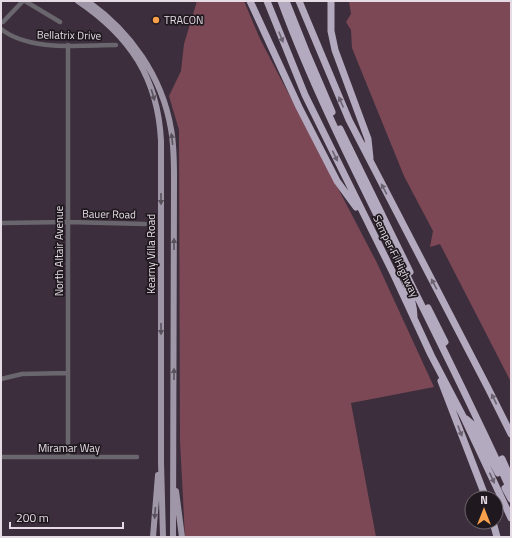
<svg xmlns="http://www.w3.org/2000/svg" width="512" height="538" font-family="'Titillium Web',sans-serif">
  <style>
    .green { fill: #7d4855 }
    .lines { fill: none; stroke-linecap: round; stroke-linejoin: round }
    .minor { stroke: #6a666e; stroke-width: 4.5 }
    .major { stroke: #9f97a8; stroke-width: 6 }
    .highway { stroke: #b4aabf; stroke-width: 7 }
    .oneway { fill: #6a626f }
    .oneway2 { fill: #59525d }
    .poi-dot { fill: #f8a04b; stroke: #1f191f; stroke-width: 1.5 }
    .labels { text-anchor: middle; stroke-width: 3.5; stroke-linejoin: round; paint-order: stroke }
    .poi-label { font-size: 11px; fill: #e5dbe4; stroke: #1f191f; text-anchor: start }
    .street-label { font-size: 11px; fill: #e5dbe4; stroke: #1f191f }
  </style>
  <rect width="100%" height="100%" fill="#3c2e3c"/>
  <path class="green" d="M197,1h47l16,38 117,224 57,124 -83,16 25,134h-191l-5,-96 -1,-311 -10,-34 12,-25 3,-27z
    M349,1h162v381l-71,-138 -10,3 3,-16 -29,-55 -52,-128 -1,-18 -5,-8 5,-8z"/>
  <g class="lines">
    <path class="minor" d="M25,1l35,21
      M3,22l20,-21
      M1,29c29,23 80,16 115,16
      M68,45v412
      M1,223l66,-1 78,2
      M1,379l21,-5 46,-1
      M1,457h136"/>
    <path class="major" d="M78,1c52,35 80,77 83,140v321l2,75
      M87,1c43,30 75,75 84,128 3,16 3,33 3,49l-1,359
      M176,491l6,46
      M153,537l5,-62"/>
    <path class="highway" d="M250,1l49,106 38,74 19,26
      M267,1l38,94 89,180 37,80 33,63 47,100
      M281,1c37,100 87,195 134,291 33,66 65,132 96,199
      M286,1l22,55 24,56
      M299,1l50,119 139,268 23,46
      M331,1v30l4,19 33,89 2,19
      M340,129l70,143
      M405,281c5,12 9,23 9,36
      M428,308l17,34
      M441,381l45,117
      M466,419l7,6 25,48
      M502,459l9,20
      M505,488l6,11
      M493,522l4,15"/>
  </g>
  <defs><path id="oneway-solid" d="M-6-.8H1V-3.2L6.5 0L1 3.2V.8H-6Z"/></defs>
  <g class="oneway">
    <use href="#oneway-solid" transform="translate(281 37) rotate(68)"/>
    <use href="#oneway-solid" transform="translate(341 102) rotate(-114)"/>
    <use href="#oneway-solid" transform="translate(335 156) rotate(64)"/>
    <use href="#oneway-solid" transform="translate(384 189) rotate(-118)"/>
    <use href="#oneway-solid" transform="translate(434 284) rotate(-118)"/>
    <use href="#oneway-solid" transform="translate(494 399) rotate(-116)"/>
    <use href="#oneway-solid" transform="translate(460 431) rotate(69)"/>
    <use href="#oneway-solid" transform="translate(492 478) rotate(65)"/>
  </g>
  <g class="oneway2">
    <use href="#oneway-solid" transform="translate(153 95) rotate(73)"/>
    <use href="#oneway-solid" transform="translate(172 139) rotate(-97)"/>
    <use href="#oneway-solid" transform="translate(161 199) rotate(90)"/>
    <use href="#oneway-solid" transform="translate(174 244) rotate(-90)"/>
    <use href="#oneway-solid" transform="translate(161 329) rotate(90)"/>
    <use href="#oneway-solid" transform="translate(174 374) rotate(-90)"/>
    <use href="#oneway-solid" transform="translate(155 513) rotate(94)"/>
  </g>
  <circle class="poi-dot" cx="156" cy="20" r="4"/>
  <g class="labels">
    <g class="poi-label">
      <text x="164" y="24">TRACON</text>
    </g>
    <g class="street-label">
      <text transform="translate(69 35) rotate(1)" y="4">Bellatrix Drive</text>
      <text transform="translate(109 214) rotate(1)" y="4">Bauer Road</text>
      <text transform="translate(59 251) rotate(-90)" y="4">North Altair Avenue</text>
      <text transform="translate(151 254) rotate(-90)" y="4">Kearny Villa Road</text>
      <text transform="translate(396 256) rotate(64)" y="4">Semper Fi Highway</text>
      <text x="69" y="452">Miramar Way</text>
    </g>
  </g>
  <rect width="512" height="538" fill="none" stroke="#e5dbe4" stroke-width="4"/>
  <g transform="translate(484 510)"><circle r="19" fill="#1f191f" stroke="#6e676e"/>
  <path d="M0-3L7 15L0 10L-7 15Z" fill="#f8a04b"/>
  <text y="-6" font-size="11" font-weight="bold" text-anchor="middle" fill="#e5dbe4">N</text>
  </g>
  <path d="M10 522v6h113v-6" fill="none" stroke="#e5dbe4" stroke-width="2"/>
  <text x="16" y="522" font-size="12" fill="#e5dbe4" stroke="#1f191f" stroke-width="3" paint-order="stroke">200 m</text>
</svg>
